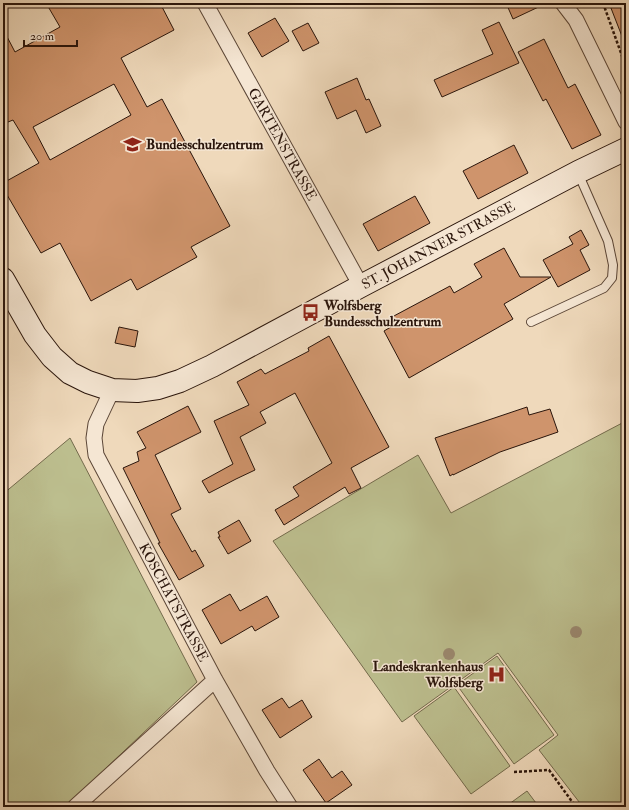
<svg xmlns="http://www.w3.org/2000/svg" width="629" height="810" font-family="'IM FELL Double Pica',serif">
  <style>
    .green { fill: #bcbe8e; stroke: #736a4c }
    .building { fill: #cf946c; stroke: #2a150b; fill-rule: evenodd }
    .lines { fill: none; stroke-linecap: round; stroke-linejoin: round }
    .lane-casing { stroke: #5b4637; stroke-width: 10 }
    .street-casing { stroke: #5b4637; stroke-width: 17 }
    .secondary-casing { stroke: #2a150b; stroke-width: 24 }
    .path { stroke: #2a150b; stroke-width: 2.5; stroke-dasharray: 3 2; stroke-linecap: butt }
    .lane { stroke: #f5e6d3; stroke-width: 8 }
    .street { stroke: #f5e6d3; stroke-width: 15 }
    .secondary { stroke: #f5e6d3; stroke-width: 22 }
    .tree { fill: #9b8970 }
    .labels { text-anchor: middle; stroke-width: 3; stroke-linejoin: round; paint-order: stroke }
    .poi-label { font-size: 14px; font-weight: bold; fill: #2a150b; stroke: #f5e6d3; text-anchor: start }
    .street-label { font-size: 14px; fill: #2a150b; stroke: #f5e6d3 }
  </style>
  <rect width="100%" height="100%" fill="#efd9bb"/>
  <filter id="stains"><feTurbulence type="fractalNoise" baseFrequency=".005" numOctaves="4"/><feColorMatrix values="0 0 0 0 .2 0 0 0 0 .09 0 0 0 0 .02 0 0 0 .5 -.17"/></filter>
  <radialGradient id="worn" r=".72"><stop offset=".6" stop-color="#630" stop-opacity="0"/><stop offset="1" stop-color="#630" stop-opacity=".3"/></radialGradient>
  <path class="green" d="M626,421v386h-43l-44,-57 19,-15 -60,-82 -96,69 -129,-181 145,-86 33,58z
    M70,438l127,244 -132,125h-62v-313z
    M497,656l57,79 -40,29 -57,-79z
    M454,687l56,79 -39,28 -57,-78z
    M527,791l12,16h-34z"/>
  <path class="building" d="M46,3h114l14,27 -53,28 26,49 15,-8 68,127 -39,21 6,10 -60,33 -6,-11 -40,22 -31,-58 -19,10 -38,-65v-5l36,-20 -26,-43 -10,4v-95l12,23 45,-25zM114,84l17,31 -81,45 -17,-33z
    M506,3h41l-34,16z
    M609,3h17v41h-1z
    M275,18l14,23 -27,16 -14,-24z
    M499,22l20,41 -77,34 -8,-17 59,-26 -11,-24z
    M308,23l11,20 -16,8 -11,-20z
    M544,39l24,49 7,-4 26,51 -29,14 -26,-50 -3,2 -25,-49z
    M357,78l9,22 3,-1 12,27 -15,7 -10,-23 -19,9 -12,-27z
    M514,145l14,28 -50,26 -15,-28z
    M415,196l15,27 -52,28 -15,-27z
    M581,230l8,15 -9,5 10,20 -32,17 -15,-27 30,-16 -4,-7z
    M504,248l16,29h31l-47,27 9,15 -104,59 -25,-47 12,-7 -4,-7 58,-31 4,7 28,-16 -8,-13z
    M119,327l19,4 -3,16 -20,-4z
    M329,336l60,111 -38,21 10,20 -12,6 -4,-7 -61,38 -9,-15 24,-14 -6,-9 39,-24 -37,-70 -35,19 6,11 -26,14 15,33 -19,9 -27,14 -7,-12 31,-17 -19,-43 35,-16 -12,-23 24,-13 4,5 44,-23 -1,-3z
    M188,406l13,26 -46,23 26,54 -10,5 21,38 3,-2 9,16 -25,14 -21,-37h2l-37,-75 16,-7 -2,-9 9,-4 -9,-16z
    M527,407l2,8 21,-6 8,23 -58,20 -47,23v-1l-3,2 -15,-38z
    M239,520l12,21 -23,13 -10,-17h2l-2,-5z
    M230,594l10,17 27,-15 12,21 -24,14 -3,-5 -31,18 -19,-34z
    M282,698l7,10 13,-8 10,17 -32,21 -18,-28z
    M319,759l13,19 10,-7 10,14 -26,18 -23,-33z"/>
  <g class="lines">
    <defs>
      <path id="lane" d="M531,322l73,-34 8,-10 1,-13 -5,-24 -30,-68"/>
      <path id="street" d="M205,3l156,283
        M563,3l13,17 50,102
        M112,390l-16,34 -2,14 2,17 119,225 52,91 23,36
        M75,807l140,-127"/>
      <path id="secondary" d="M3,279l32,56 17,22 18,16 18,9 24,8 25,1 21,-3 22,-7 32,-15 149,-80 217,-114 48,-23"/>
    </defs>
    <use href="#lane" class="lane-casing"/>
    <use href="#street" class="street-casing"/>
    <use href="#secondary" class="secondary-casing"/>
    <path class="path" d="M603,3l23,64
      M514,772l35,-2 27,37"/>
    <use href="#lane" class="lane"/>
    <use href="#street" class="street"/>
    <use href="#secondary" class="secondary"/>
  </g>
  <g class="tree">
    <circle cx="576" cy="632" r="6"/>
    <circle cx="449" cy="654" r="6"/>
  </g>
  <defs>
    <symbol id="university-bare" viewBox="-9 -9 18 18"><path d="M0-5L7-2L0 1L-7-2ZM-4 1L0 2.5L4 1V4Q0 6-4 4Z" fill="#8f2418" stroke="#f5e6d3" stroke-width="2.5" paint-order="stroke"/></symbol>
    <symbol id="bus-bare" viewBox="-9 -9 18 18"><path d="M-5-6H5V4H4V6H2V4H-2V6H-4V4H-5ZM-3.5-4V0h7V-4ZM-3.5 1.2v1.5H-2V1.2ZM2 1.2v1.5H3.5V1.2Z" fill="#8f2418" stroke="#f5e6d3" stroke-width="2.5" paint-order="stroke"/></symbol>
    <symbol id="hospital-bare" viewBox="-9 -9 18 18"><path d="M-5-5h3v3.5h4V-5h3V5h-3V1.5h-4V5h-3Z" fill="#8f2418" stroke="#f5e6d3" stroke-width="2.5" paint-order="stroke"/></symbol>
  </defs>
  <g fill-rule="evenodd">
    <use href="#university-bare" x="120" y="132" width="25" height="25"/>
    <use href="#bus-bare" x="298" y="300" width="25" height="25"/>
    <use href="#hospital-bare" x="484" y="662" width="25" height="25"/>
  </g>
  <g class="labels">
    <g class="poi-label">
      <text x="146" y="149">Bundesschulzentrum</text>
      <text x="324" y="310">Wolfsberg<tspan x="324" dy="16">Bundesschulzentrum</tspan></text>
      <text x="483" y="671" text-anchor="end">Landeskrankenhaus<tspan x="483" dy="16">Wolfsberg</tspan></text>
    </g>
    <g class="street-label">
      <text transform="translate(283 144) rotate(61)" y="5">GARTENSTRASSE</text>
      <text transform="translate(438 245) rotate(-28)" y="5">ST. JOHANNER STRASSE</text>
      <text transform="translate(174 602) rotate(62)" y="5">KOSCHATSTRASSE</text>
    </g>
  </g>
  <rect width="629" height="810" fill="none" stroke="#efd9bb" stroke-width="16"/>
  <rect x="4" y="4" width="621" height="802" fill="none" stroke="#2a150b" stroke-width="2"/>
  <rect x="8" y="8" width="613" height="794" fill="none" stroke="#2a150b"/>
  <path d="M24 40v6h53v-6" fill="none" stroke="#2a150b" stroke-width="2"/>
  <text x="30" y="40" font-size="12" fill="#2a150b" stroke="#f5e6d3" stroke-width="3" paint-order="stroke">20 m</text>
  <rect width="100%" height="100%" filter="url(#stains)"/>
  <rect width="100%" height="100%" fill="url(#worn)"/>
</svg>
